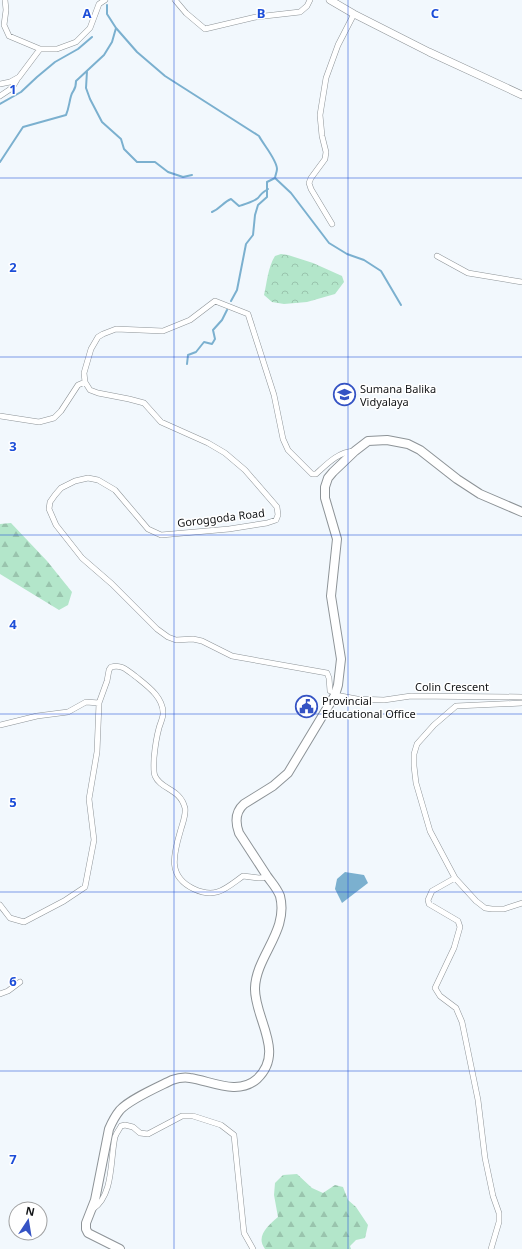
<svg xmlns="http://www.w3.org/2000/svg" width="522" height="1249" font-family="'Noto Sans',sans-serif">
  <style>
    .forest { fill: url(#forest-firs) }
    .park { fill: url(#park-crowns) }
    .water { fill: #7bb0cf }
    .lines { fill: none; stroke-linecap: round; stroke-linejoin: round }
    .stream { stroke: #7bb0cf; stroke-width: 2 }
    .street-casing { stroke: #8d9397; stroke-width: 6 }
    .secondary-casing { stroke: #8d9397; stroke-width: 8 }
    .primary-casing { stroke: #8d9397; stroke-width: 10 }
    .street { stroke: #fff; stroke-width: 5 }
    .secondary { stroke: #fff; stroke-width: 7 }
    .primary { stroke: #fff; stroke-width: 8 }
    .grid { fill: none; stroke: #1d4ed8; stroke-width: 1; stroke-opacity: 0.55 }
    .labels { text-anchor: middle; stroke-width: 3; stroke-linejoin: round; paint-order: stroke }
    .poi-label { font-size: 11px; fill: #121416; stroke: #fff; text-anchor: start }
    .street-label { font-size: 11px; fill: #121416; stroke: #fff }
    .grid-label { font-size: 13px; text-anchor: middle; font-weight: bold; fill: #1d4ed8; stroke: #fff; stroke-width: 3; stroke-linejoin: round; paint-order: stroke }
  </style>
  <defs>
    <pattern id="forest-firs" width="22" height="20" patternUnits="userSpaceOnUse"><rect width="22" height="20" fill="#b3e6ca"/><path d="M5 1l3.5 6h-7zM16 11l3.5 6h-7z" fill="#99c4ad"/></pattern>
    <pattern id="park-crowns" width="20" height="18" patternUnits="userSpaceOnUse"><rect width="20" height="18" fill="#b3e6ca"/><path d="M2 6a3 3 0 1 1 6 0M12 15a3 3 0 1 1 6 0" fill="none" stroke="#99c4ad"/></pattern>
  </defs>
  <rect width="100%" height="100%" fill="#f2f8fd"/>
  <path class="forest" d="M11,523l36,38 25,31 -4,13 -9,5 -59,-36v-50z
    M297,1174l15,14 11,5 12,-8 8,2 5,13 8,7 12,18 -3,13 -9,2 -6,6 1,3h-86c-10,-13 4,-24 13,-32l-4,-22 1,-12 8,-8z"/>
  <path class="park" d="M281,254l7,1 25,8 29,13 2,6 -9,12 -28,8 -23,2 -12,-2 -8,-7c3,-13 4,-28 11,-39z"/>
  <path class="water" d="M345,872l19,3 4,8 -26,20 -7,-14 2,-10z"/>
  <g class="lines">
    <path class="stream" d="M107,5v9l9,14 21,24 28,24 94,60c4,8 18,24 18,33 0,3 -2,7 -2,9l-8,4v15l-9,8 -3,10 -2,20 -7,9 -9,46 -6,11
      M87,71l-1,17 4,11 12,23 19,17 3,10 13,13h18l13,10 15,5 9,-2
      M0,104l21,-12 16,-15 18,-15 23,-13 14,-12
      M0,162l23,-35 43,-12c3,-7 3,-12 5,-19 2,-7 5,-5 5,-15l28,-26 8,-13 4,-14
      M275,178l16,15 38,50 18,11 17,6 17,11 20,34
      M212,212c9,-4 11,-10 19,-13l8,7c6,-2 14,-4 19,-8 4,-5 4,-5 10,-9
      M187,364l1,-9 8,-3 8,-10 8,2 3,-5 -2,-9 9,-10 5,-10"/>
    <defs>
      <path id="street" d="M5,0l1,10 -2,15 5,11 31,13
        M175,0l11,13 19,16 51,-12 44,-5 7,-6 3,-6
        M0,84l10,-2 9,-5 21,-28h17l19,-7 14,-14 9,-24 6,-4
        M0,96l12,-8 6,-10
        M332,224l-21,-35 -2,-6 2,-5 14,-19 1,-7 -4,-16 -2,-21 6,-37 12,-33 16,-31
        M437,256l31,17 54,9
        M0,416l39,6 15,-4 7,-7 17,-26 7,-3
        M336,693l-6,-2 -1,-13 -2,-5 -95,-17 -30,-15 -9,-2 -17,1 -8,-3 -11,-8 -45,-45 -30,-26 -26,-33 -7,-16 1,-7 5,-7 6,-7 14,-7 13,-3 10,2 17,10 33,39 13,6 68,-6 38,-6 9,-3 2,-5 -1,-8 -32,-37 -20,-17 -17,-10 -47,-21 -17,-19 -15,-4 -31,-6 -8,-3 -5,-8 -1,-9 7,-24 7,-12 5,-3 13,-5 47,2 27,-11 25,-19 33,13 26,81 9,44 5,11 24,24h4c11,-10 22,-22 38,-23
        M335,695l22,4 27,1 27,-4 111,1
        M522,703l-66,3 -22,19 -17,19 -3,10v12l2,17 14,48 25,47 21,23 9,7 7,1h12l18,-6
        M0,725l37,-9 31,-4 18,-10 13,1
        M455,878l-23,13 -4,9 1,4 29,17 2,6 -6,21 -19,40 5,8 16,12 6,14 16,78 7,58 8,38 6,17v9l-8,27
        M0,905l10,13 14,4 40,-21 21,-14 9,-47 -5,-41 8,-47 2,-49 8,-22 2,-11 2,-3c10,-3 16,3 24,9 11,9 29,21 28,38 0,4 -3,10 -4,14 -3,11 -4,19 -5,30 0,5 -1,13 1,18 6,14 25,12 30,32 1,7 -2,14 -4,21 -7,24 -15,47 13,60 22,10 31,0 49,-13l16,2 9,-1
        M0,994l8,-3 12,-9
        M93,1209c21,-14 17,-50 22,-72 1,-4 4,-7 6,-11l4,-1 8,2 7,6 8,1 34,-18h11l28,9 13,10 10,98 9,16"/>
      <path id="secondary" d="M330,0l24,14 75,38 93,43"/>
      <path id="primary" d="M120,1249l-32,-16 -2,-4v-6l9,-23 14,-71c3,-7 6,-13 11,-19 10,-11 38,-23 52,-30 6,-2 12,-3 18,-2 21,3 48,18 67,1 29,-27 -3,-61 -2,-91 1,-32 34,-57 25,-92 -3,-8 -8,-13 -13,-20 -9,-14 -19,-29 -28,-43 -4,-11 -4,-21 5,-29l29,-18 15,-13 47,-78 3,-10 3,-26 -10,-63 6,-57 -12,-41v-11l3,-9 5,-6 22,-21 13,-10 19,-1 21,4 12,6 37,29 23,15 42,18"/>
    </defs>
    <use href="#street" class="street-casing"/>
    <use href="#secondary" class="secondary-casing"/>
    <use href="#primary" class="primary-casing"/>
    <use href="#street" class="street"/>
    <use href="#secondary" class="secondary"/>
    <use href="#primary" class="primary"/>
  </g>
  <path class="grid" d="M174,0v1249M348,0v1249M0,178h522M0,357h522M0,535h522M0,714h522M0,892h522M0,1071h522"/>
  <defs>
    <symbol id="school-ring" viewBox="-11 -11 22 22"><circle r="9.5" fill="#fff" stroke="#3553c4" stroke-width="1.5"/><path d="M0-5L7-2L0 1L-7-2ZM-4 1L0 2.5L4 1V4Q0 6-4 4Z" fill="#3553c4"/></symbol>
    <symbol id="civic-ring" viewBox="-11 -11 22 22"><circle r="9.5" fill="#fff" stroke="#3553c4" stroke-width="1.5"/><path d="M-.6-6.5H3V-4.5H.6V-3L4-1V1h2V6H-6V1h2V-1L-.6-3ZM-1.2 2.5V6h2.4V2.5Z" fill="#3553c4"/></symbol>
  </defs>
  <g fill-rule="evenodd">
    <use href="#school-ring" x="332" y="382" width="25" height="25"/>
    <use href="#civic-ring" x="294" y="694" width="25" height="25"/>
  </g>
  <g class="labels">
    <g class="poi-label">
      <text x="360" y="393">Sumana Balika<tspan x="360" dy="13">Vidyalaya</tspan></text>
      <text x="322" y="705">Provincial<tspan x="322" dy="13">Educational Office</tspan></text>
    </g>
    <g class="street-label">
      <text transform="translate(221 518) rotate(-7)" y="4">Goroggoda Road</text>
      <text x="452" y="691">Colin Crescent</text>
    </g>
  </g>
  <g class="grid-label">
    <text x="87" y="18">A</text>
    <text x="261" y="18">B</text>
    <text x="435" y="18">C</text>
    <text x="13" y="94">1</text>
    <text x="13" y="272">2</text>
    <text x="13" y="451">3</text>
    <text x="13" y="629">4</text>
    <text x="13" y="807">5</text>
    <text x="13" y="986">6</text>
    <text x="13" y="1164">7</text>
  </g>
  <g transform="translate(28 1221) rotate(12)"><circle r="19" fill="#ffffff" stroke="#a0a1a2"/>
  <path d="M0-3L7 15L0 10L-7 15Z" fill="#3553c4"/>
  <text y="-6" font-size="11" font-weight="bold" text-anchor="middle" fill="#121416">N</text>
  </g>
</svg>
